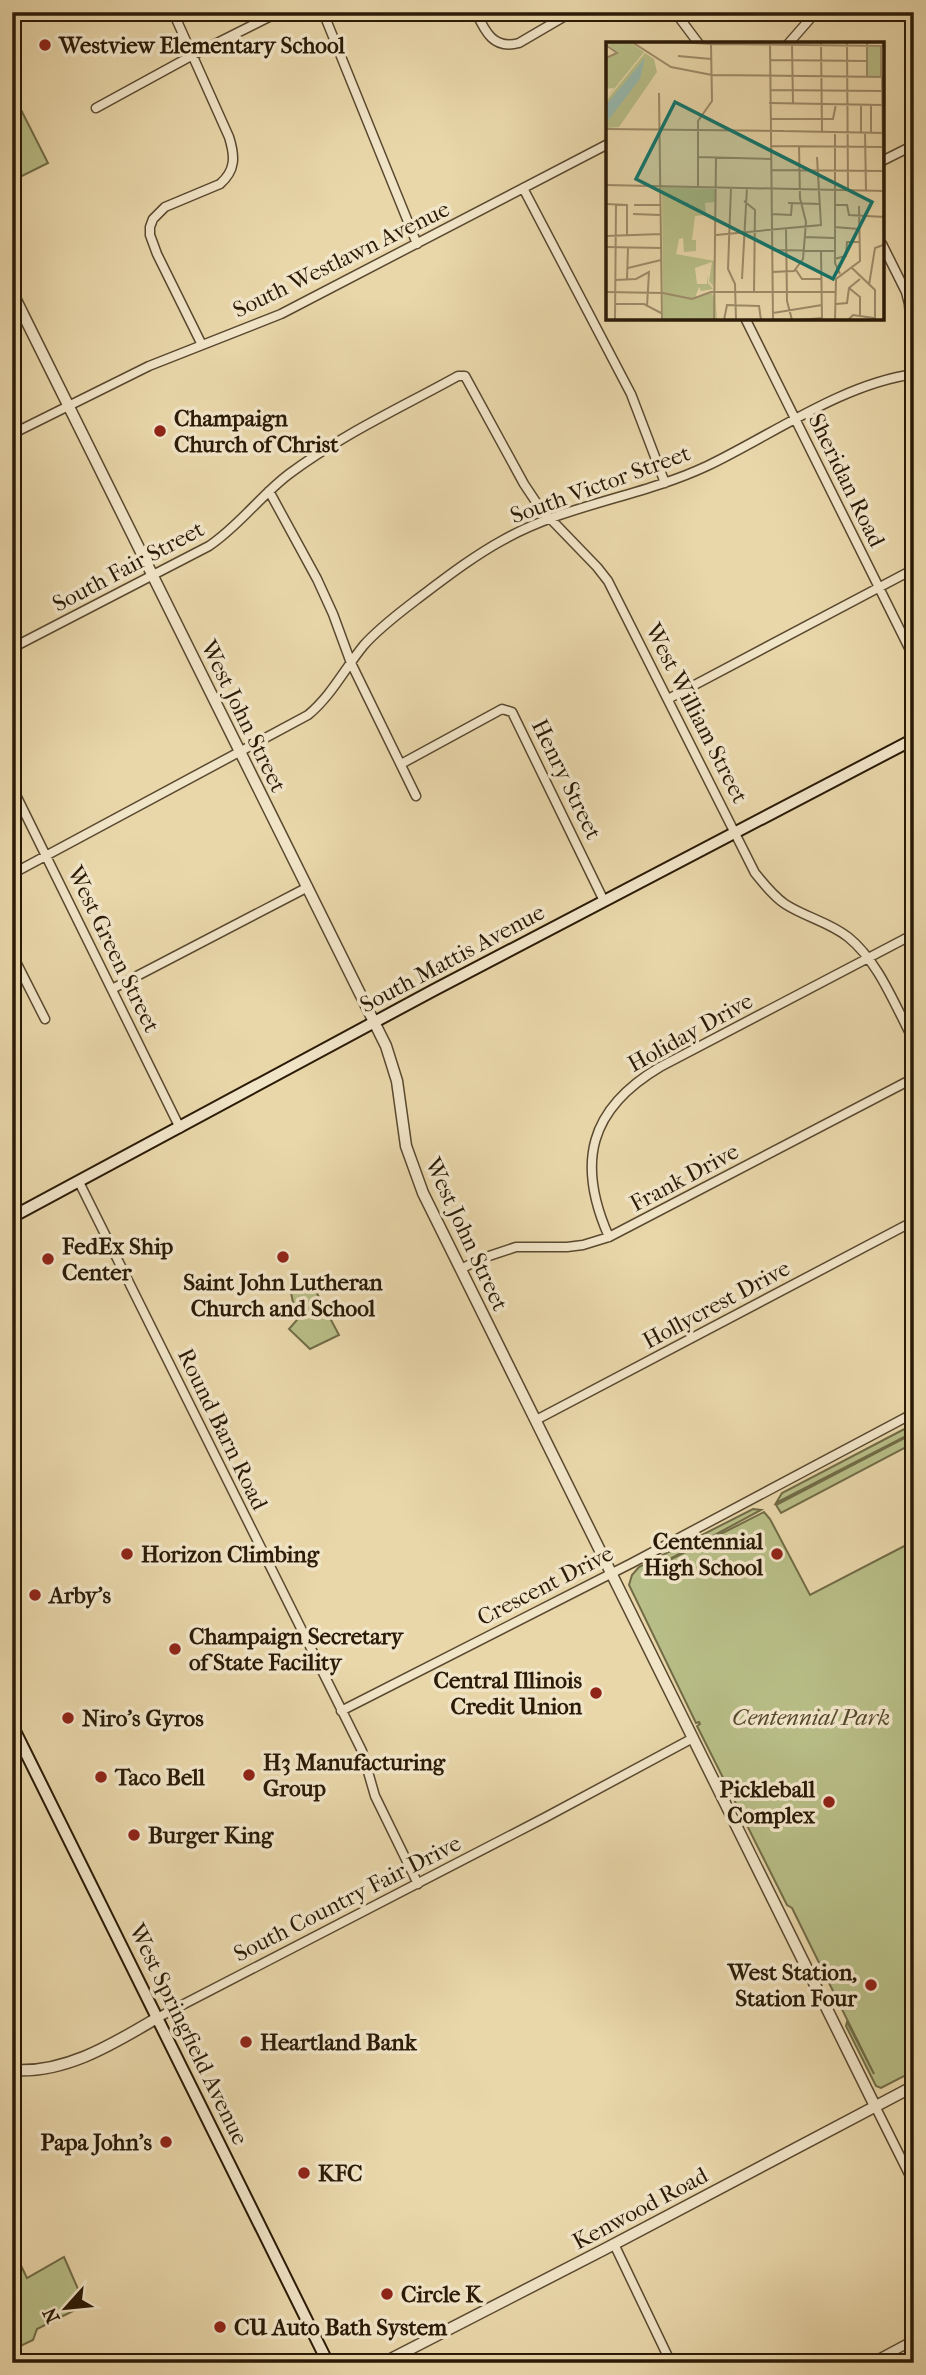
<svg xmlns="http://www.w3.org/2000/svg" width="926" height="2375" font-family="'IM FELL French Canon',serif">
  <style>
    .green { fill: #b8be87; stroke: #716c47; stroke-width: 2 }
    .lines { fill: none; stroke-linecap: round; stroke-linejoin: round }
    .minor-casing { stroke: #5a4930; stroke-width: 11 }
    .tertiary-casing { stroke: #5a4930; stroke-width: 13 }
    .secondary-casing { stroke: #2a1a07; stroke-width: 14 }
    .minor { stroke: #f1e5c8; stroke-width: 8 }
    .tertiary { stroke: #f1e5c8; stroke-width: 10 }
    .secondary { stroke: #f1e5c8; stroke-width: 10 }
    .poi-dot { fill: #8f2418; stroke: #f1e5c8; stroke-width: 2.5 }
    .labels { text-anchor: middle; stroke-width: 7; stroke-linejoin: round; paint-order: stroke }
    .poi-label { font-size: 23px; font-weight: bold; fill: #2a1a07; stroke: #f1e5c8; text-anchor: start }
    .street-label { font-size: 23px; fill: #2a1a07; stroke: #f1e5c8 }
    .park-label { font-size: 23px; font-style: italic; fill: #554b2d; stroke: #f1e5c8 }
    .inset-road { fill: none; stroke: #9d8b69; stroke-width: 2 }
    .view { fill: #0f766e; fill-opacity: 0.15; stroke: #0f766e; stroke-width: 3.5 }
    .inset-edge { fill: none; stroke: #2a1a07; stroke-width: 3.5 }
  </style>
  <rect width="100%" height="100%" fill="#e9d7aa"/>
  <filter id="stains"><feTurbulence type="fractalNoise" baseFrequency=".00286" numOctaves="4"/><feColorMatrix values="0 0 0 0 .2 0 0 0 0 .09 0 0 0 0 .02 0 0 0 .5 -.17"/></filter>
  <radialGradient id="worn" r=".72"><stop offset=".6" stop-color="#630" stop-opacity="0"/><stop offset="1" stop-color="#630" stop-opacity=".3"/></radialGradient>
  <path class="green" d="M12,92l36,71 -36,18v-46l2,-2 -2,-20 8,-4z
    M311,1282l28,53 -29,14 -21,-20 8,-9 -6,-27z
    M914,1424v8l-138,71 6,-10z
    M914,1433v10l-133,70 -5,-8z
    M753,1509l8,1 -119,64 122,-62 6,7 40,76 104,-54v530l-33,17 -5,-2 -30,-60 1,-4 27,52 -82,-166 -5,-3 -90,-179 3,-2 -1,-2 -3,1 -67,-138 3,-10 7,-8z
    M12,2247l15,31 37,-21 21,48 -48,24 -4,11 -21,10z"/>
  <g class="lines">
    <defs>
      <path id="minor" d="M173,12l56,125c6,19 7,33 -9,47l-55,23 -12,12 -3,8v8l7,19 45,91
        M323,12l94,232
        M476,12c9,20 18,38 43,31l53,-31
        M675,12l24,32
        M788,44l28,-32
        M96,108l97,-53 86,-43
        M882,161l32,-16
        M523,188l108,206 34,89
        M882,244l24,48 3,12 5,62
        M745,318l169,340
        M12,434l137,-68 132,-52 327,-170
        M269,491l48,88 16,35 18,49 65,133
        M12,648l197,-102c30,-20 51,-50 80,-72 52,-39 113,-67 169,-98h7l59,108 16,24 57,59 11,14 147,292c9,11 18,23 30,31 20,13 44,18 63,33 31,25 47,69 66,104
        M668,699l246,-130
        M401,764l101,-55 10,3 92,189
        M12,787l168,341
        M12,874l296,-159c24,-20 37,-47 56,-70 15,-17 34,-31 52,-45 28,-21 56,-43 87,-60 64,-36 138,-43 204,-74 65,-31 135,-82 207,-92
        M12,954l33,65
        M112,989l196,-102
        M79,1182l283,569 13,45 43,88
        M609,1237c-33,-74 -20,-128 51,-170l254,-133
        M461,1269l19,-10 36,-12h51l16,-2 26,-8 305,-159
        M536,1420l378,-199
        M341,1711l291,-148 282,-150
        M157,2018l389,-201 147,-79
        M875,2106l39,78
        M614,2244l57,119
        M871,2363l43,-23"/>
      <path id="tertiary" d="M12,292l374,754 11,35 9,65 17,47 452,913
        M12,2070c53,4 101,-26 145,-52
        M383,2363l220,-113 311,-164"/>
      <path id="secondary" d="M12,1217l422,-227 480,-251
        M12,1725l316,638"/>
    </defs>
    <use href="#minor" class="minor-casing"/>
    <use href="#tertiary" class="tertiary-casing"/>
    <use href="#secondary" class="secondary-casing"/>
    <use href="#minor" class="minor"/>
    <use href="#tertiary" class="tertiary"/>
    <use href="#secondary" class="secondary"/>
  </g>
  <g class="poi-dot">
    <circle cx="45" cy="45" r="7"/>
    <circle cx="160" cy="431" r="7"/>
    <circle cx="283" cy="1257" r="7"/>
    <circle cx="48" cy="1259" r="7"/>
    <circle cx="127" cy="1554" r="7"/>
    <circle cx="777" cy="1554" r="7"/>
    <circle cx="35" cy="1595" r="7"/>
    <circle cx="175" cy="1649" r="7"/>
    <circle cx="596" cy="1693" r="7"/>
    <circle cx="68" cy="1718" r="7"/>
    <circle cx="249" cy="1775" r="7"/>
    <circle cx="101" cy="1777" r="7"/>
    <circle cx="829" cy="1802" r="7"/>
    <circle cx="134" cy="1835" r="7"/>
    <circle cx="871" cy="1985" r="7"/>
    <circle cx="246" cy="2042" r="7"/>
    <circle cx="166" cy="2142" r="7"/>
    <circle cx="304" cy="2173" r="7"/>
    <circle cx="387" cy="2294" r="7"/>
    <circle cx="220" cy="2327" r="7"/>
  </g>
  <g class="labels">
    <g class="poi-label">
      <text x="59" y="53">Westview Elementary School</text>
      <text x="174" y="426">Champaign<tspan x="174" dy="26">Church of Christ</tspan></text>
      <text x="62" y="1254">FedEx Ship<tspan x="62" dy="26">Center</tspan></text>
      <text x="283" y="1290" text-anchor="middle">Saint John Lutheran<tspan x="283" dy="26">Church and School</tspan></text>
      <text x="763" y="1549" text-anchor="end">Centennial<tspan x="763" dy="26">High School</tspan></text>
      <text x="141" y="1562">Horizon Climbing</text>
      <text x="49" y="1603">Arby's</text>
      <text x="189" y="1644">Champaign Secretary<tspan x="189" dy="26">of State Facility</tspan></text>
      <text x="582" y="1688" text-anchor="end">Central Illinois<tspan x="582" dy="26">Credit Union</tspan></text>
      <text x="82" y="1726">Niro's Gyros</text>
      <text x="263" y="1770">H3 Manufacturing<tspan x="263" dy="26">Group</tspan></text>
      <text x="115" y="1785">Taco Bell</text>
      <text x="815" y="1797" text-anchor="end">Pickleball<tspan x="815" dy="26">Complex</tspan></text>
      <text x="148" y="1843">Burger King</text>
      <text x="857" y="1980" text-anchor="end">West Station,<tspan x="857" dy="26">Station Four</tspan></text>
      <text x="260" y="2050">Heartland Bank</text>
      <text x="152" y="2150" text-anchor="end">Papa John's</text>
      <text x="318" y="2181">KFC</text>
      <text x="401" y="2302">Circle K</text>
      <text x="234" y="2335">CU Auto Bath System</text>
    </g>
    <g class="street-label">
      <text transform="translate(341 259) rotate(-26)" y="8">South Westlawn Avenue</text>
      <text transform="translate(847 480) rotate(64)" y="8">Sheridan Road</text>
      <text transform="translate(600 484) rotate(-20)" y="8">South Victor Street</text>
      <text transform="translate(128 566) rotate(-28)" y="8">South Fair Street</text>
      <text transform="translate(697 713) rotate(63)" y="8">West William Street</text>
      <text transform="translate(244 716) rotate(64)" y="8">West John Street</text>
      <text transform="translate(567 779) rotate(64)" y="8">Henry Street</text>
      <text transform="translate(114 949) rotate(64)" y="8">West Green Street</text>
      <text transform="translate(452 958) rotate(-28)" y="8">South Mattis Avenue</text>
      <text transform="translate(690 1032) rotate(-29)" y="8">Holiday Drive</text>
      <text transform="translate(684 1177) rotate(-28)" y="8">Frank Drive</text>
      <text transform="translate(467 1234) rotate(65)" y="8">West John Street</text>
      <text transform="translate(716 1304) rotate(-28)" y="8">Hollycrest Drive</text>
      <text transform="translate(223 1429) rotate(64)" y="8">Round Barn Road</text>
      <text transform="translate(545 1585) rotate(-27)" y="8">Crescent Drive</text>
      <text transform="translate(347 1898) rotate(-27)" y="8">South Country Fair Drive</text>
      <text transform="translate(189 2034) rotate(64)" y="8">West Springfield Avenue</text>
      <text transform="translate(640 2208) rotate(-28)" y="8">Kenwood Road</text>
    </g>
    <g class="park-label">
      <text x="811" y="1725">Centennial Park</text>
    </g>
  </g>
  <g transform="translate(606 42)">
    <rect width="278" height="278" fill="#e9d7aa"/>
    <path d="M0,0h24l14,10 -38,47 8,-11 -8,1v-31l11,-5zM261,5h13v29h-13zM39,11l9,6 3,13 -38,55 -13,1v-27zM56,145l53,2v13l-10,1 1,12 -11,1 -3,24h4v11l-12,1 -1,-14 -4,1 -3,15 39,7 -2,25 -4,-5 3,-19 -17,6 2,16h10v-10l1,9 5,6 -12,2 -2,-4 -4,11 17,-5 2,6 1,-6 2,27h-54z" fill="#b8be87"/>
    <path d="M39,16l-5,21 -34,44v-18z" fill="#97b9ad"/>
    <path class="inset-road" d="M26,0l39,25 41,8M71,0l34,2M164,0l3,278M215,0l1,90M241,0l1,149M105,2l174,2M186,2l1,59M0,3l11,8 -11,5M275,4v31M72,14l33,3M164,18l96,1M106,33l173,2M261,35v-35M276,35l2,168M164,48l112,1M53,51l3,227M163,61l113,2M255,62v28M265,62v28M165,77h62l3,-15M0,87l178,2M175,89l104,2M229,90v131l5,11M259,90l1,59M165,104l111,1M92,115l73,2M165,128l111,1M0,143l279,6M92,144v-65l14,-20 -1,-58M125,145l-3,82 7,15 1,36M138,159l11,9 -1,83M182,161l32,1M0,162l21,1v31M28,163h26M230,163h11l2,10 36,2M27,172l27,1M166,172l19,1 1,-12M228,185l25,2M180,186l1,73 5,19M110,193l105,-10 -4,-68M0,194l55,-2M198,195l30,1M0,205l55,1M166,208l62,1M215,209l1,69M228,217l12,-3 1,-14h12M22,226l33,-8M246,226l23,22v30M190,228l6,9h19M166,230l22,-1 9,-12 3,-37 -6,-24 -1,-52M136,237l5,-92M9,238l21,-1 13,-7 -2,34M21,238l1,-32M263,243l6,-37 8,-3M243,246l11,9v19M0,250l57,1 29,6 19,-7h124M9,262h29l17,9M230,262l11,-1 2,-15 11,-9M167,271l49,-8M9,278l1,-116M108,278l2,-162M118,278l3,-15 32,1 2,14M193,278l23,-2M229,278l1,-41 24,-18 -1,-55M242,278l5,-5 21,3"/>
    <path class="view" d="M69,60l197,100 -39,77 -197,-100z"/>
    <rect width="278" height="278" class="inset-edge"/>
  </g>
  <rect width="926" height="2375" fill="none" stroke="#e9d7aa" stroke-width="42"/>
  <rect x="14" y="14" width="898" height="2347" fill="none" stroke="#2a1a07" stroke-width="3.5"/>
  <rect x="21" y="21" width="884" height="2333" fill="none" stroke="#2a1a07" stroke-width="2"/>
  <g transform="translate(66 2308) rotate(243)" stroke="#f1e5c8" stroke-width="5" paint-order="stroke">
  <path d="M0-5L12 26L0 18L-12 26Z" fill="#2a1a07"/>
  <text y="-10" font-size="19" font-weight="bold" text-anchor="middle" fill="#2a1a07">N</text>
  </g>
  <rect width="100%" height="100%" filter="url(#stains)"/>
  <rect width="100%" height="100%" fill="url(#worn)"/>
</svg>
